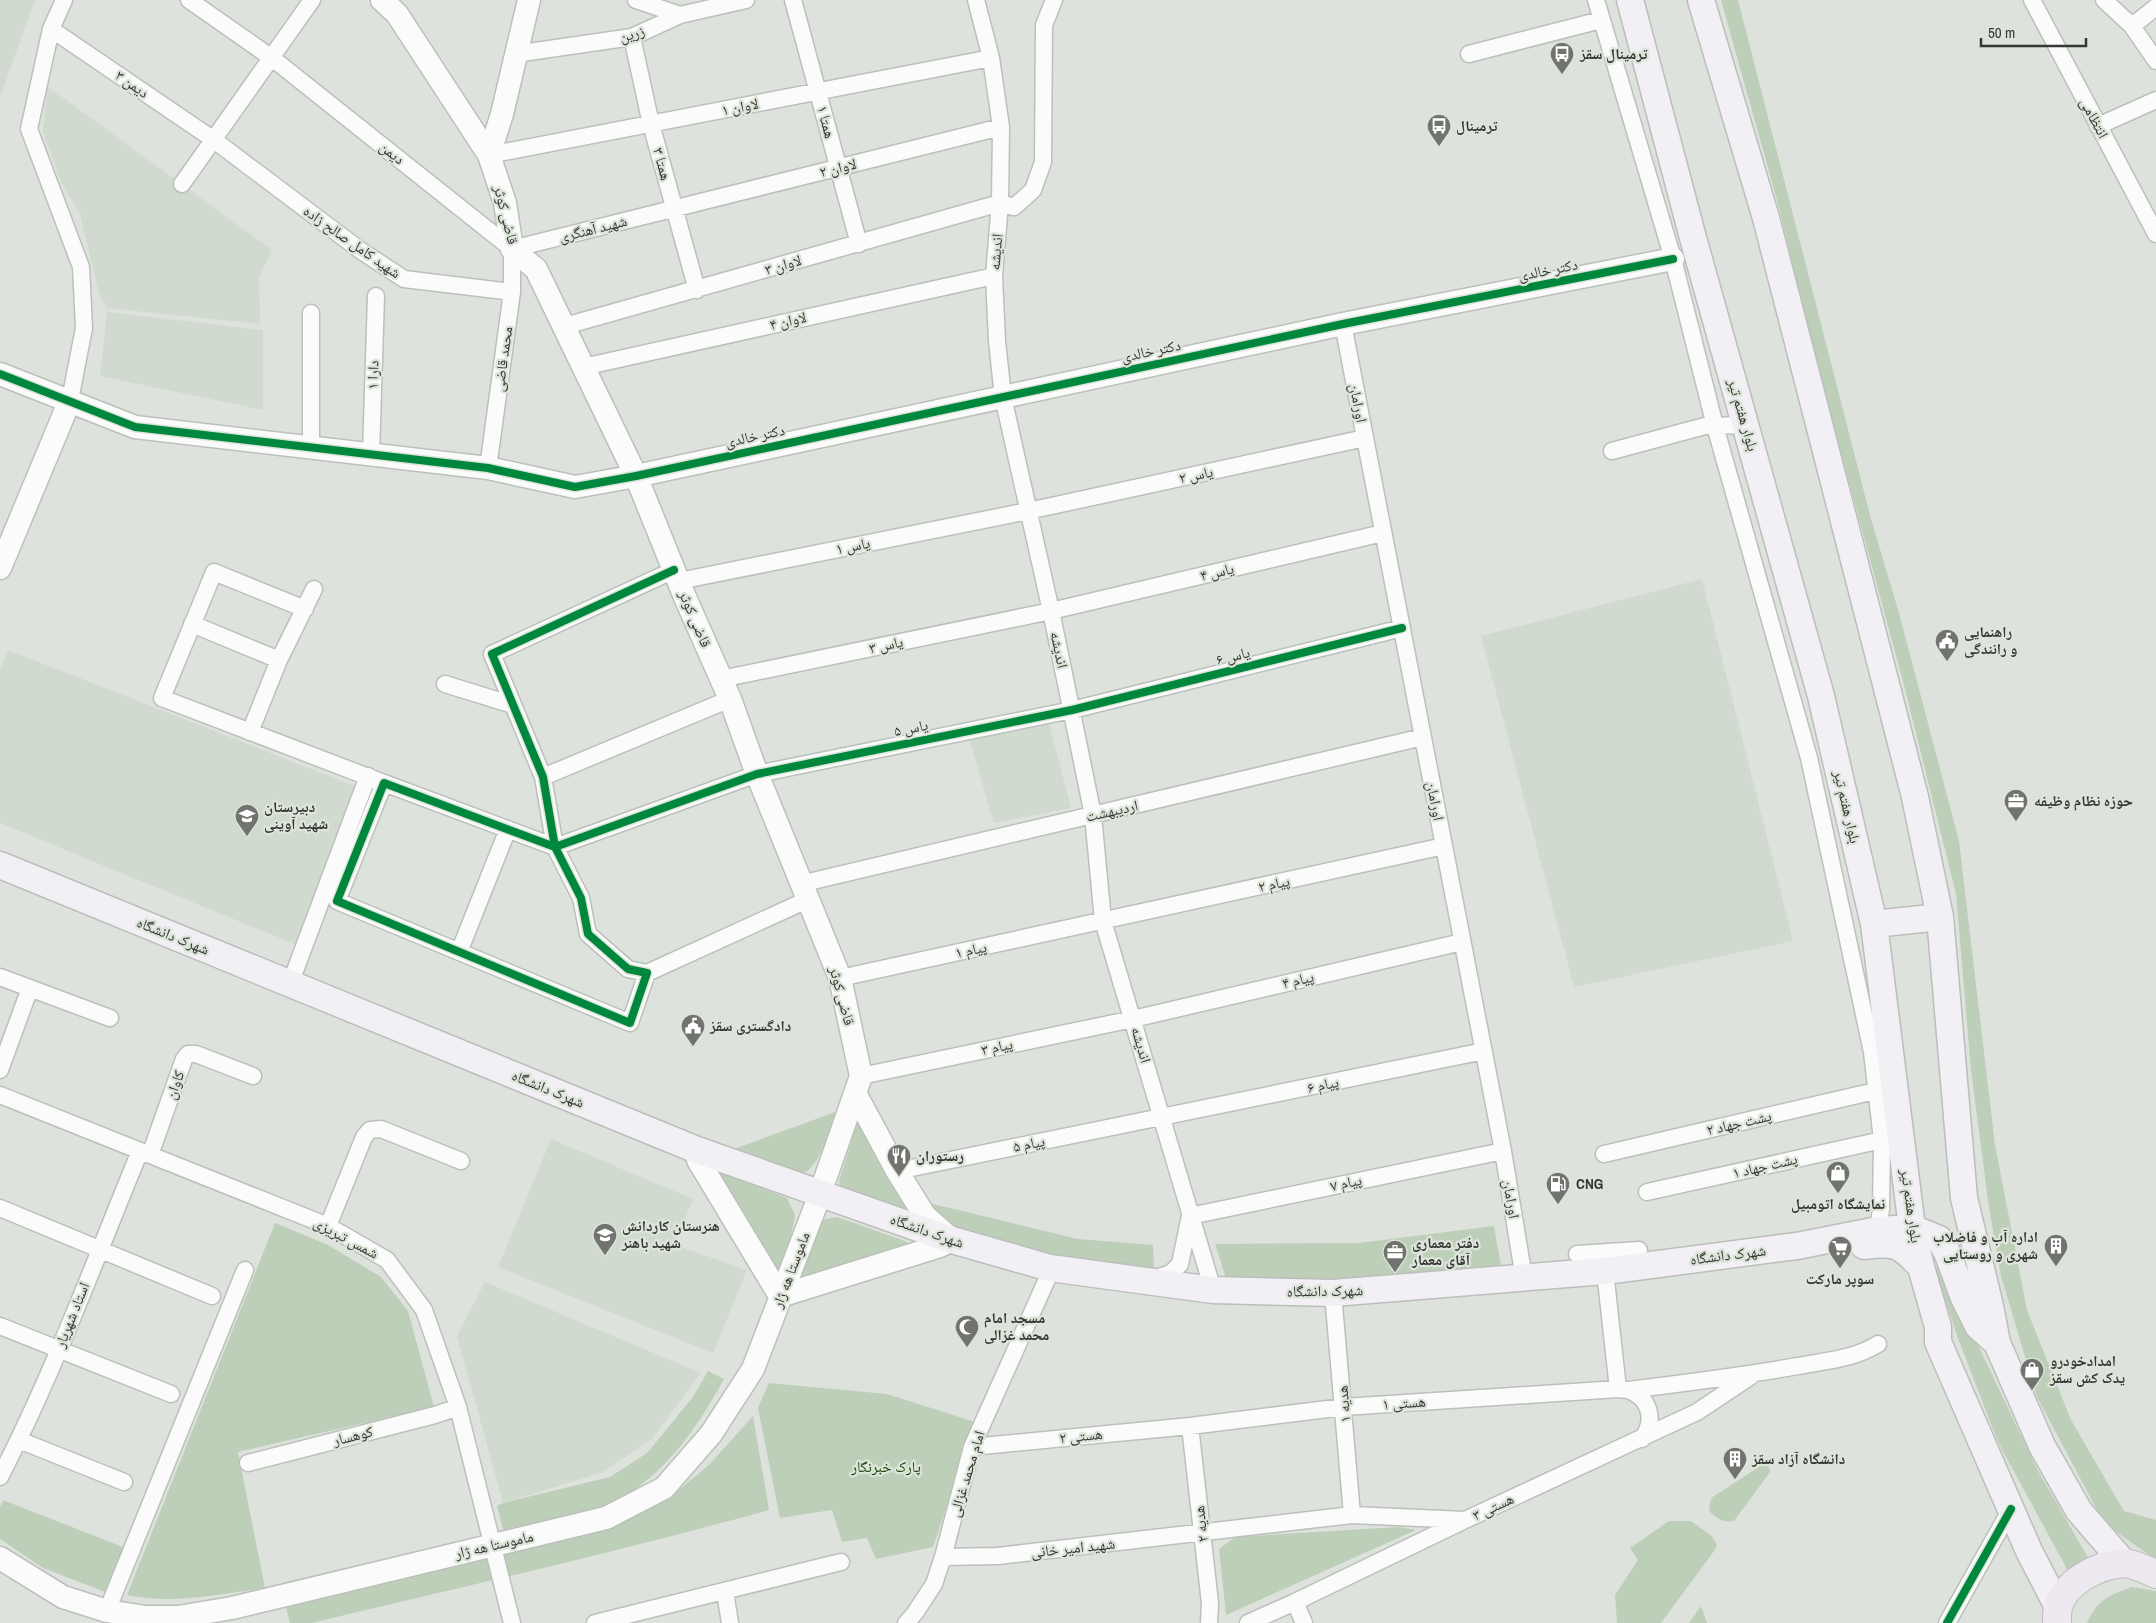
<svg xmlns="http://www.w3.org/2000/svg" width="2156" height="1623" font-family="'Archivo Narrow','Noto Naskh Arabic',sans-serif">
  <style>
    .built { fill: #d0dacf }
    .green { fill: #becfb9 }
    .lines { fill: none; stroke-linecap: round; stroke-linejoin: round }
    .street-casing { stroke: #bcc0bb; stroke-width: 19 }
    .secondary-casing { stroke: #bcc0bb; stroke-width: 25 }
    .primary-casing { stroke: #bbbebb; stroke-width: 29 }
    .highway-casing { stroke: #bbbebb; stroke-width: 30 }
    .street { stroke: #fafbfa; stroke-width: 16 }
    .secondary { stroke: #fafbfa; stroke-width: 22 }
    .primary { stroke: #f2f0f4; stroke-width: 26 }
    .highway { stroke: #eee9f1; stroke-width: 28 }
    .cycleway-casing { stroke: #dde5da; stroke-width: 11 }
    .cycleway { stroke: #00873e; stroke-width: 8 }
    .labels { text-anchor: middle; stroke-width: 4.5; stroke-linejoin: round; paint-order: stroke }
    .street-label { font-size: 15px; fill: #343733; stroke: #dde5da }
    .poi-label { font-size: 15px; font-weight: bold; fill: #343733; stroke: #dde5da; text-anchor: start }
    .park-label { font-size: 15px; fill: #194208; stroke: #dde5da }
  </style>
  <rect width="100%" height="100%" fill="#dee2dd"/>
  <path class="built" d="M0,0h35l-35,97z
    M47,86l225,164 -13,28 1,46 -153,-16 -8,-14 -19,-80 -18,-30 -19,-52z
    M107,312l156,18v80l-163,-34z
    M1702,579l91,362 -219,46 -93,-351z
    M8,650l349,137 -60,158 -297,-122v-154z
    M1049,723l22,85 -77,15 -25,-85z
    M551,1139l142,60 -18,46 72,25 -34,83 -215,-86z
    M485,1282l216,91 -48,65 -50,34 -100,31 -46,-167z"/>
  <path class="green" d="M1721,0h17l133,519 28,94 60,228 36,304 32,165 44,110 53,91 32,9v40l-52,-37 -67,-126 -36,-121 -12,-68 -18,-138 -15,-176 -52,-209 -88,-325 -39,-160z
    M841,1110l-23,48 -10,13 -19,4 -63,-23z
    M858,1121l54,96 -71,-26 -2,-10z
    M713,1169l74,29 8,17 -5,28 -13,31z
    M925,1202l153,37 75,6 1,26 -97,-14 -109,-25z
    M837,1217l68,24 9,7 -115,37 21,-60 5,-6z
    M275,1223l53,22 53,32 27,34 26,96 -196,45 27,136c-46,6 -92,17 -138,7z
    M1494,1226l7,40 -95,11 -115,5 -65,-4 -11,-34 144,-1z
    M1934,1266l8,3 95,200 53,92 -22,10 -70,-129 -39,-101z
    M708,1371l16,8c-29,53 -62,100 -117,127 -10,5 -22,6 -33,9 -23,6 -47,12 -70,19l-7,-28 6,-3 107,-26 37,-24 46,-56z
    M769,1383l118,11 88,28 -42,125 -57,12 -9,-21 -25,4 -10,-32 -52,8 -22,-110z
    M753,1416l16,94c-152,42 -305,77 -458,113h-21l-4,-16 304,-75 45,-16 39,-22 36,-30z
    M1762,1465l7,1 1,6 -36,49c-12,2 -17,-3 -25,-10l2,-13z
    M3,1500l120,47 -18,45 -62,-24 -43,-29v-32z
    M1669,1521h22l21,15 5,9 -3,6 -53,72h-44l-2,-28 23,-35 -8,-12z
    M1399,1527l17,3 -190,85 -7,-66 16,-12z
    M2132,1587l24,4v32h-69c11,-24 21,-27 45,-36z
    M1701,1606l6,17h-18z"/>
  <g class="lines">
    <defs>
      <path id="street" d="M64,0l-13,29 -22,100 52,138 3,61 -14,72
        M189,0l83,58 240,191
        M636,0l44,15
        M793,0l66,244
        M976,0l15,58 10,69 -1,76 -6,73 3,65 6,56 48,214 42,204 10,106 110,369
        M1596,0l77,259 42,167 94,332 63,294 10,88 -1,69 -3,21
        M2032,0l124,234
        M2104,0l28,26 24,35
        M2132,26l24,-19
        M51,29l163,111 146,110 44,29 108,13
        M632,37l19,87 46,166
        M515,54l117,-17 48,-22 66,-15
        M1469,54l132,-34
        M2098,126l58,-26
        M489,155l502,-97
        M182,184l130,-184
        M512,249l489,-122
        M1343,324l160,827 21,127
        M565,326l435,-123 14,4 19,-17 10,-28 1,-137 10,-25
        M583,367l411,-91
        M311,448v-135
        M1612,451l93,-25 41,-1
        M371,454l5,-158
        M488,468l24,-176v-43
        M674,570l-182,84 51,123 12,70 26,51 7,36 40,35 19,4 -17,50 -293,-122 47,-118 171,64 202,-73 315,-64 330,-82
        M679,581l349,-70 337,-73
        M305,609l-91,-37 -52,126 222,85
        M192,624l87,36
        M721,679l330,-68 332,-78
        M445,684l68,21
        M250,732l29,-72 35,-71
        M543,777l187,-78
        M800,884l623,-147
        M459,952l49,-123
        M647,973l160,-73
        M0,977l110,41
        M840,978l604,-132
        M290,984l78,-208
        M0,1070l30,-82
        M861,1076l272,-57 329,-77
        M0,1095l328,131 59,34 37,50 34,97 54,216
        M1604,1154l271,-63
        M150,1155l34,-96 4,-5h8l57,22
        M897,1171l587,-120
        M1647,1192l235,-52
        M0,1208l212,88
        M328,1226l36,-89 6,-7 11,-1 80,32
        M1577,1254l62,-4
        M1605,1271l13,118
        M1153,1279l18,-6 9,-9 10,-48 313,-65
        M1333,1293l19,222
        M0,1326l171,68
        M1628,1390c22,8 28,30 14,49
        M1190,1426l20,177 -1,20
        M19,1440l105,42
        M972,1447l218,-21 154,-19 274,-18 10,1c57,-7 113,-14 170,-24 27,-5 56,-7 80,-22
        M248,1463l187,-48 23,-8
        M0,1477c54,-105 95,-217 140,-326
        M943,1557l55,-1 354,-41 113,5 232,-108 54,-36
        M725,1592l5,31
        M1295,1602l9,21
        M107,1611l138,-341
        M595,1623l246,-61
        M906,1623l9,-10 19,-29 9,-27 29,-110 80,-179
        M1248,1623l47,-21 168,-81
        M1947,1623l64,-114"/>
      <path id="secondary" d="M489,155l13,-41 27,-114
        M0,374l135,53 353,41 87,19 61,-11 707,-152 330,-65
        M0,568l70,-168
        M697,1150l1,10 82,136 160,-50 12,-6 -27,-24 -28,-45 -42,-78
        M0,1558l63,39 44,14 39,6h32l54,-9 374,-90 58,-30 47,-54 42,-65 63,-164 45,-129 -21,-98 -83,-204 -27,-75 -46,-104 -48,-119 -100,-207 -24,-20 -7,-46 -16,-48 -92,-141 -15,-14"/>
      <path id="primary" d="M1630,0l63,238 128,458 53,228 38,304 9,39 17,60v15l91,209 29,56
        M1701,0l65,218 149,579 25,120 24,281 26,108 7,37 45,103 37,65 45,52
        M0,865l697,285 255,90 98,28 163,22 120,3 272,-22 192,-25 81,-16 34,-2 27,11 8,13 17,46 14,28 19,17
        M1874,924l66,-7
        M1864,1246c31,-4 36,-2 57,21"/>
      <path id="highway" d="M2057,1623c0,-5 0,-11 1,-16 7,-25 40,-42 65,-44 9,0 24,7 33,11"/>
    </defs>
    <use href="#street" class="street-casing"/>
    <use href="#secondary" class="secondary-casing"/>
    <use href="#primary" class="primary-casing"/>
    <use href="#highway" class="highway-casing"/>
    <use href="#street" class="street"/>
    <use href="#secondary" class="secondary"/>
    <use href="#primary" class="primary"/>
    <use href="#highway" class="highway"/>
    <defs>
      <path id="cycleway" d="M0,374l135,53 353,41 87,19 61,-11 707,-152 330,-65
        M674,570l-182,84 51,123 12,70 26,51 7,36 40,35 19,4 -17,50 -293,-122 47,-118 171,64 202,-73 315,-64 330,-82
        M1947,1623l64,-114"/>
    </defs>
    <use href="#cycleway" class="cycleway-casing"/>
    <use href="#cycleway" class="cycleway"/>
  </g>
  <defs>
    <symbol id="bus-pin" viewBox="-11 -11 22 30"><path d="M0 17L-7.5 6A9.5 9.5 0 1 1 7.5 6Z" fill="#70736e" stroke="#dde5da"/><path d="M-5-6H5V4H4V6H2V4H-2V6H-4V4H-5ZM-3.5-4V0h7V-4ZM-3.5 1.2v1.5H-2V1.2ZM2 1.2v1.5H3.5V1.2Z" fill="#fff"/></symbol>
    <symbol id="civic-pin" viewBox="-11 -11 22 30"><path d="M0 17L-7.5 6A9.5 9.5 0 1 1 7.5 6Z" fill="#70736e" stroke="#dde5da"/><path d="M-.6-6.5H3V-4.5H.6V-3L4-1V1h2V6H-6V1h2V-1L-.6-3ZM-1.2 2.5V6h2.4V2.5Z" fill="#fff"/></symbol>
    <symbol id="office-pin" viewBox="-11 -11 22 30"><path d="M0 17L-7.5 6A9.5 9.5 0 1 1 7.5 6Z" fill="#70736e" stroke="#dde5da"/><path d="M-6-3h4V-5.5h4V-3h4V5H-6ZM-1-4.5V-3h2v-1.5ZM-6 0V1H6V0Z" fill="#fff"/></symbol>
    <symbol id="school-pin" viewBox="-11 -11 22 30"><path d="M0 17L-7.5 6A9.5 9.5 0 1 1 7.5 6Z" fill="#70736e" stroke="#dde5da"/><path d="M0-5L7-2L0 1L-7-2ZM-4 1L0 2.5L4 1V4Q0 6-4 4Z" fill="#fff"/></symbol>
    <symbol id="restaurant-pin" viewBox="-11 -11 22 30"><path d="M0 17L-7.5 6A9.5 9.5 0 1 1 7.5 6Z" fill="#70736e" stroke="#dde5da"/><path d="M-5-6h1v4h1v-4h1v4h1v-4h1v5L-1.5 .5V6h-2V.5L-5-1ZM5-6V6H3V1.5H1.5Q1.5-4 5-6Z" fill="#fff"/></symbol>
    <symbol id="shop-pin" viewBox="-11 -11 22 30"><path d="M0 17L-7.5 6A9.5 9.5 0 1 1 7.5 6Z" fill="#70736e" stroke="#dde5da"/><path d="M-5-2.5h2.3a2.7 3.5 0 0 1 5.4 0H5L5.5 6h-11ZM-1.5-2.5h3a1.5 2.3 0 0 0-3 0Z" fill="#fff"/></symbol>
    <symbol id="fuel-pin" viewBox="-11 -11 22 30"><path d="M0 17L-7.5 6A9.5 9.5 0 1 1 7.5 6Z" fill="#70736e" stroke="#dde5da"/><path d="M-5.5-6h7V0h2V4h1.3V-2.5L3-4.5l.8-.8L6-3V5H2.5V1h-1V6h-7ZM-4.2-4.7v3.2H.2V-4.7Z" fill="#fff"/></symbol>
    <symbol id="building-pin" viewBox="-11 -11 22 30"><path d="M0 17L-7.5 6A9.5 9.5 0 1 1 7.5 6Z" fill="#70736e" stroke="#dde5da"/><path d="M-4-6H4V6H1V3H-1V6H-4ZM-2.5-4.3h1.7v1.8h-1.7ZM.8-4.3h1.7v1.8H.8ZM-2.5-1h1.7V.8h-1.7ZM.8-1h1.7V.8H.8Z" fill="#fff"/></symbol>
    <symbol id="supermarket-pin" viewBox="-11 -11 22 30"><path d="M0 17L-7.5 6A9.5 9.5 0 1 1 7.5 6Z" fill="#70736e" stroke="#dde5da"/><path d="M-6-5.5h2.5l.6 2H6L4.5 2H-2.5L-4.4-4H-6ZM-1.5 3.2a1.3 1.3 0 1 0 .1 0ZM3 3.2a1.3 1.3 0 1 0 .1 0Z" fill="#fff"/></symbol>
    <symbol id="mosque-pin" viewBox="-11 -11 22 30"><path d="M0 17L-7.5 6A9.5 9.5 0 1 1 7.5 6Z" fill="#70736e" stroke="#dde5da"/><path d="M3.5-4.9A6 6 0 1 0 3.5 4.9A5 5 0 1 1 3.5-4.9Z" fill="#fff"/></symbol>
  </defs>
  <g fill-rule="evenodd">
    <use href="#bus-pin" x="1548" y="40" width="28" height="38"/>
    <use href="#bus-pin" x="1425" y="112" width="28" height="38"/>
    <use href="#civic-pin" x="1933" y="627" width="28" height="38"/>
    <use href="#office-pin" x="2002" y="787" width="28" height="38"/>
    <use href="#school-pin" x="233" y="802" width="28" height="38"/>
    <use href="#civic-pin" x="679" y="1012" width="28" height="38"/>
    <use href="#restaurant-pin" x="885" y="1142" width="28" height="38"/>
    <use href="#shop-pin" x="1824" y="1159" width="28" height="38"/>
    <use href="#fuel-pin" x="1544" y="1170" width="28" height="38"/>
    <use href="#school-pin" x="591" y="1221" width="28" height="38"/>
    <use href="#building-pin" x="2042" y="1232" width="28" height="38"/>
    <use href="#supermarket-pin" x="1826" y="1234" width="28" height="38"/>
    <use href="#office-pin" x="1381" y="1238" width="28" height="38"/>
    <use href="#mosque-pin" x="953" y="1313" width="28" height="38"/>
    <use href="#shop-pin" x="2018" y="1356" width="28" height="38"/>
    <use href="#building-pin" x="1721" y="1445" width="28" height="38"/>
  </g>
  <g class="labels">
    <g class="street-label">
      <text transform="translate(632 34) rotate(-17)" y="5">زرین</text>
      <text transform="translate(132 84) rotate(35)" y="5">دیمن ۳</text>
      <text transform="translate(740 107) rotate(-11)" y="5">لاوان ۱</text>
      <text transform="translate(2094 118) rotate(62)" y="5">انتظامی</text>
      <text transform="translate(826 122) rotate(75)" y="5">همتا ۱</text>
      <text transform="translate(392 153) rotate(38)" y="5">دیمن</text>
      <text transform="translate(662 164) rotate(75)" y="5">همتا ۳</text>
      <text transform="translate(838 168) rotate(-14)" y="5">لاوان ۲</text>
      <text transform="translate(506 215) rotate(76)" y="5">قاضی کوثر</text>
      <text transform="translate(593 229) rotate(-14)" y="5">شهید آهنگری</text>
      <text transform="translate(352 242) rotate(35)" y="5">شهید کامل صالح زاده</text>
      <text transform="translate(996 252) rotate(-85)" y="5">اندیشه</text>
      <text transform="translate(783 265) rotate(-16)" y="5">لاوان ۳</text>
      <text transform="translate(1548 270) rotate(-11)" y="5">دکتر خالدی</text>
      <text transform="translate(788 321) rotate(-13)" y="5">لاوان ۴</text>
      <text transform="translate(1151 351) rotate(-12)" y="5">دکتر خالدی</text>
      <text transform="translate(503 359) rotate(-82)" y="5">محمد قاضی</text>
      <text transform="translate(373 375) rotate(-88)" y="5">دارا ۱</text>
      <text transform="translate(1358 403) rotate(79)" y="5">اورامان</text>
      <text transform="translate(1743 415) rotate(74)" y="5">بلوار هفتم تیر</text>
      <text transform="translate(755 436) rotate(-12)" y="5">دکتر خالدی</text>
      <text transform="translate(1196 475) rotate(-12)" y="5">یاس ۲</text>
      <text transform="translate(853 546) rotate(-11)" y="5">یاس ۱</text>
      <text transform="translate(1217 572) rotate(-13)" y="5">یاس ۴</text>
      <text transform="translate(695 619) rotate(67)" y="5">قاضی کوثر</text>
      <text transform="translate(886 645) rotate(-12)" y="5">یاس ۳</text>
      <text transform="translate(1059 650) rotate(78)" y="5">اندیشه</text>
      <text transform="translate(1233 656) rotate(-14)" y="5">یاس ۶</text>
      <text transform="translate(911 728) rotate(-11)" y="5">یاس ۵</text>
      <text transform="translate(1435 801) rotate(79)" y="5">اورامان</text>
      <text transform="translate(1847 807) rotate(77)" y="5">بلوار هفتم تیر</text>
      <text transform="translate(1112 811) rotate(-13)" y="5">اردیبهشت</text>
      <text transform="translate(1274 884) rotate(-12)" y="5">پیام ۲</text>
      <text transform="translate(173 936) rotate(22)" y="5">شهرک دانشگاه</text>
      <text transform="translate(971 950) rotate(-12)" y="5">پیام ۱</text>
      <text transform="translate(1298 980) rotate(-13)" y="5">پیام ۴</text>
      <text transform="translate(842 996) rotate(75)" y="5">قاضی کوثر</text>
      <text transform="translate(1141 1045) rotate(74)" y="5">اندیشه</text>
      <text transform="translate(997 1047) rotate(-12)" y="5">پیام ۳</text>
      <text transform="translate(175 1085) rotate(-70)" y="5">کاوان</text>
      <text transform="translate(1323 1085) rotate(-12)" y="5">پیام ۶</text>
      <text transform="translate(548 1089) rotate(22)" y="5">شهرک دانشگاه</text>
      <text transform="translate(1739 1123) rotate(-13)" y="5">پشت جهاد ۲</text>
      <text transform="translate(1029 1144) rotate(-11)" y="5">پیام ۵</text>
      <text transform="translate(1765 1166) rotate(-13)" y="5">پشت جهاد ۱</text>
      <text transform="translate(1346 1183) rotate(-12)" y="5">پیام ۷</text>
      <text transform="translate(1511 1199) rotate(80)" y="5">اورامان</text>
      <text transform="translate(1911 1206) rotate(82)" y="5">بلوار هفتم تیر</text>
      <text transform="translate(927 1231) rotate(19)" y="5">شهرک دانشگاه</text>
      <text transform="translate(346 1238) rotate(28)" y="5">شمس تبریزی</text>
      <text transform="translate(1728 1255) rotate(-7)" y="5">شهرک دانشگاه</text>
      <text transform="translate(791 1270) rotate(-69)" y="5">ماموستا هه ژار</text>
      <text transform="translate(1325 1291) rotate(-1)" y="5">شهرک دانشگاه</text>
      <text transform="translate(72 1315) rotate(-68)" y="5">استاد شهریار</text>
      <text transform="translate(1404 1403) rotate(-4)" y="5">هستی ۱</text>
      <text transform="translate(1344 1404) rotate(-95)" y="5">هدیه ۱</text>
      <text transform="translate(353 1436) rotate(-14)" y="5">کوهسار</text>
      <text transform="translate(1081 1436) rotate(-6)" y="5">هستی ۲</text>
      <text transform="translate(967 1474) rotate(-73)" y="5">امام محمد غزالی</text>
      <text transform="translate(1493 1507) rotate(-25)" y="5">هستی ۳</text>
      <text transform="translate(1201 1524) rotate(-96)" y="5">هدیه ۲</text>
      <text transform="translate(494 1545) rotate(-13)" y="5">ماموستا هه ژار</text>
      <text transform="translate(1073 1548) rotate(-6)" y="5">شهید امیر خانی</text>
    </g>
    <g class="poi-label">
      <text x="1580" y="59">ترمینال سقز</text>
      <text x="1456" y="131">ترمینال</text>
      <text x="1964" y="637">راهنمایی<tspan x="1964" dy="17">و رانندگی</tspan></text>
      <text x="2034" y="806">حوزه نظام وظیفه</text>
      <text x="264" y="812">دبیرستان<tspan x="264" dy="17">شهید آوینی</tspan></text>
      <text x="710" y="1031">دادگستری سقز</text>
      <text x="916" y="1161">رستوران</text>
      <text x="1576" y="1189">CNG</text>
      <text x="1838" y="1209" text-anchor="middle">نمایشگاه اتومبیل</text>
      <text x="622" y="1231">هنرستان کاردانش<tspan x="622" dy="17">شهید باهنر</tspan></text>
      <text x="2038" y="1242" text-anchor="end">اداره آب و فاضلاب<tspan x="2038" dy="17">شهری و روستایی</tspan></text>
      <text x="1412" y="1248">دفتر معماری<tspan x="1412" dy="17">آقای معمار</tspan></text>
      <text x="1840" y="1284" text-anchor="middle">سوپر مارکت</text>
      <text x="984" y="1323">مسجد امام<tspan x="984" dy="17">محمد غزالی</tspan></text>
      <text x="2050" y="1366">امدادخودرو<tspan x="2050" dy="17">یدک کش سقز</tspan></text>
      <text x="1752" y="1464">دانشگاه آزاد سقز</text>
    </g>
    <g class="park-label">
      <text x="886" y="1472">پارک خبرنگار</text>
    </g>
  </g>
  <path d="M1981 38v8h105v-8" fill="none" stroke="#343733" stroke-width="2.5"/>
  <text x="1988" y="38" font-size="15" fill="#343733" stroke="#dde5da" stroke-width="4" paint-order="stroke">50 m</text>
</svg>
